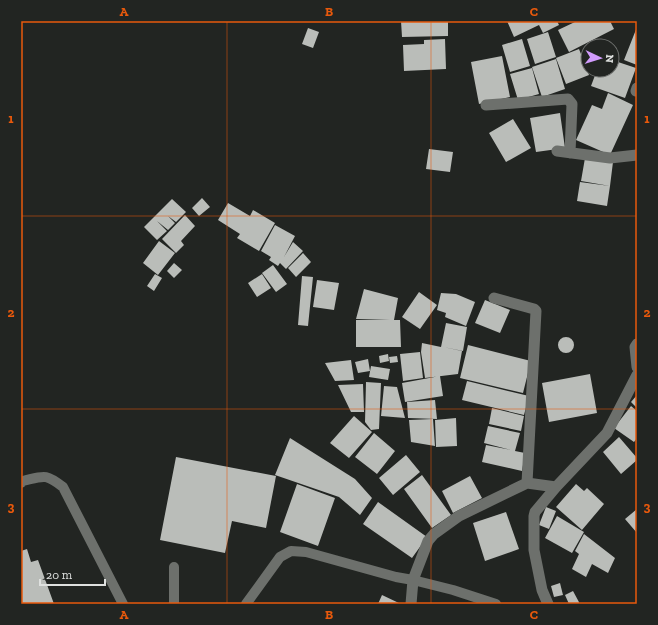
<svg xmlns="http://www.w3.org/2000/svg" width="658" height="625" font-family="'Zilla Slab',serif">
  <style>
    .building { fill: #babdb9 }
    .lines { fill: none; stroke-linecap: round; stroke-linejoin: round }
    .service { stroke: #6d706c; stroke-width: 10 }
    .minor { stroke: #6d706c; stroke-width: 11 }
    .grid { fill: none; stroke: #e8590c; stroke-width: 1; stroke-opacity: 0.55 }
    .neatline { fill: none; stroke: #e8590c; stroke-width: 1.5 }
    .grid-label { font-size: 13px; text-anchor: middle; font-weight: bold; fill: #e8590c }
  </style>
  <rect width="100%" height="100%" fill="#222522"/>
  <path class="building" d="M401,21h47v15l-46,1z
    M507,21h50l2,4 -16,8 -4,-8 -25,12z
    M577,21h33l4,8 -45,23 -11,-22z
    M637,27v38l-13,-5z
    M308,28l11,4 -6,16 -11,-4z
    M548,32l8,25 -21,7 -8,-25z
    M445,39l1,30 -42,2 -1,-26 21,-1v-4z
    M522,39l8,27 -20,6 -8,-27z
    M612,47l5,1 -3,8 -2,-1z
    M579,49l10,26 -23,9 -10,-26z
    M502,56l8,41 -31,7 -8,-42z
    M556,59l9,30 -23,8 -10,-30z
    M612,60l24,8 -11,30 -34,-12 6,-16h15z
    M532,68l7,26 -21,6 -8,-26z
    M608,93l25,12 -23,50 -34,-15 16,-35 10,4z
    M560,113l5,35 -29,4 -6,-34z
    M513,119l18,29 -25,14 -17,-29z
    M429,149l24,3 -3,20 -24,-3z
    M585,158l28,4 -3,24 -29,-5z
    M580,182l30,4 -3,20 -30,-5z
    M202,198l8,9 -11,9 -7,-8z
    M172,199l14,13 -10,10 -8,-6 7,7 -7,7 -11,-9 10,10 -10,9 -13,-13z
    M228,203l22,13 3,-6 22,13 -16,28 -22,-13 3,-4 -22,-14z
    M185,215l10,11 -14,15 3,4 -8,8 -14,-14z
    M275,225l20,11 -11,21 9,-15 10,9 -17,18 -6,-6 -2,3 -9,-6 2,-3 -10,-6z
    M159,241l16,12 -17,22 -15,-12z
    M303,253l8,9 -15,15 -8,-9z
    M174,263l8,7 -8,8 -7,-7z
    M273,265l14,19 -11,8 -14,-19z
    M155,274l7,4 -8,13 -7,-5z
    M262,274l9,14 -14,9 -9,-14z
    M302,276l11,1 -5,49 -10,-1z
    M317,280l22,3 -5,27 -21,-3z
    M364,289l34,9 -4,22h6l1,27h-45v-27h34l-34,-1z
    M419,292l18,13 -17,24 -18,-12z
    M441,293l15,1 19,8 -9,24 -21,-9 1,-4 -9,-3z
    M485,300l25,10 -10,23 -25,-10z
    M446,323l21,4 -4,24 -20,-4 19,4 -4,23 -33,4 -4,-26 1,-9 19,4z
    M558 345a8 8 0 1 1 16 0a8 8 0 1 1-16 0Z
    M468,345l63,16 -8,32 -63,-15z
    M420,352l3,26 -20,3 -3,-27z
    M388,354l1,7 -9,2 -1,-7z
    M397,356l1,6 -8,1 -1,-6z
    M368,359l2,12 -12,2 -3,-11z
    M351,360l3,20 -19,1 -10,-18z
    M371,366l19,3 -2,11 -19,-3z
    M590,374l7,39 -48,9 -7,-39z
    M440,376l3,20 -38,6 -3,-19z
    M467,381l62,15 -5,19 -62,-15z
    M366,382l15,1 -2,46 -8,1 -6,-8z
    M363,384l1,28h-13l-13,-27z
    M384,386l13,1 8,31 -24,-2z
    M637,395v13l-6,-6z
    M435,400l2,19 -29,-1 -1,-16z
    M631,406l6,5v27l-3,4 -20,-14z
    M492,408l32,8 -3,15 -32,-7z
    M354,416l18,16 -23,26 -19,-15z
    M456,418l1,28 -21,1 -1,-27z
    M433,419l2,27 -24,-4 -2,-22z
    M488,426l32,7 -5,18 10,2 -3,18 -40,-9 4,-17 25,5 -27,-7z
    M374,433l21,18 -18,23 -22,-17z
    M619,437l18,21v2l-16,14 -18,-22z
    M290,438l65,41 17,19 -12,17 -21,-18 -64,-22z
    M406,455l14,17 -27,23 -14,-17z
    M176,457l100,19 -10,52 -34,-7 -7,32 -65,-13z
    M422,475l29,40 -19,13 -28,-39z
    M470,476l12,22 -29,15 -11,-22z
    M297,484l38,14 -17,48 -38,-14z
    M576,484l8,7 3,-3 17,16 -22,26 -26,-23z
    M378,502l49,35 -15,21 -49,-34z
    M546,507l10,4 -7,18 -10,-4z
    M637,509v24l-12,-14z
    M506,512l13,37 -34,12 -12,-38z
    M557,516l27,16 -12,21 -27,-15z
    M584,534l31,24 -7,15 -16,-9 -6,13 -14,-8 7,-15 -4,-3z
    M27,549l4,13 7,-2 16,44h-33v-53z
    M560,583l3,12 -9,2 -3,-11z
    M573,591l7,13h-11l-4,-9z
    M382,595l19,9h-23z"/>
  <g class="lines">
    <path class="service" d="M21,483l2,-2c21,-5 22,-8 40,6l60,117
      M174,604v-37
      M246,604l34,-47 11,-6 15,1 90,25 17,3 40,10 43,14"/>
    <path class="minor" d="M636,91l1,-3
      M486,105l82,-6 4,5 -2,49
      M557,151l53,7 27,-3
      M494,298l40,11 2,2 -9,172
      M637,344l-2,3 2,20
      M411,604l2,-24 15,-39 6,-7 25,-18 68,-33 29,4
      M548,604l-6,-14 -8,-40v-34l1,-4 21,-25 51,-54 30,-58"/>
  </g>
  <path class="grid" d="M227,21v583M431,21v583M21,216h616M21,409h616"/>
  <rect width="658" height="625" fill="none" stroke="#222522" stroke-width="44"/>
  <g transform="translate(600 58) rotate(94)"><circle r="19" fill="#222522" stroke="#6e706e"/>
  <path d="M0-3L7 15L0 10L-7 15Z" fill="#d29cfd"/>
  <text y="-6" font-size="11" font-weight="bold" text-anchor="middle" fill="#dfe1df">N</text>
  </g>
  <path d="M40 579v6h65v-6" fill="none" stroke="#dfe1df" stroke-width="2"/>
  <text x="46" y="579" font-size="12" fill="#dfe1df" stroke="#222522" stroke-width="3" paint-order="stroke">20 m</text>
  <rect x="22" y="22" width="614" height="581" class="neatline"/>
  <g class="grid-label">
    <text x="124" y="16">A</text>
    <text x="329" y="16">B</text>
    <text x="534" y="16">C</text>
    <text x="11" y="123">1</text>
    <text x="647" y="123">1</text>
    <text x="11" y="317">2</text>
    <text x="647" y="317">2</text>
    <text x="11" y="511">3</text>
    <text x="647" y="511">3</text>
    <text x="124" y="619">A</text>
    <text x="329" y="619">B</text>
    <text x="534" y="619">C</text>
  </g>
</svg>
